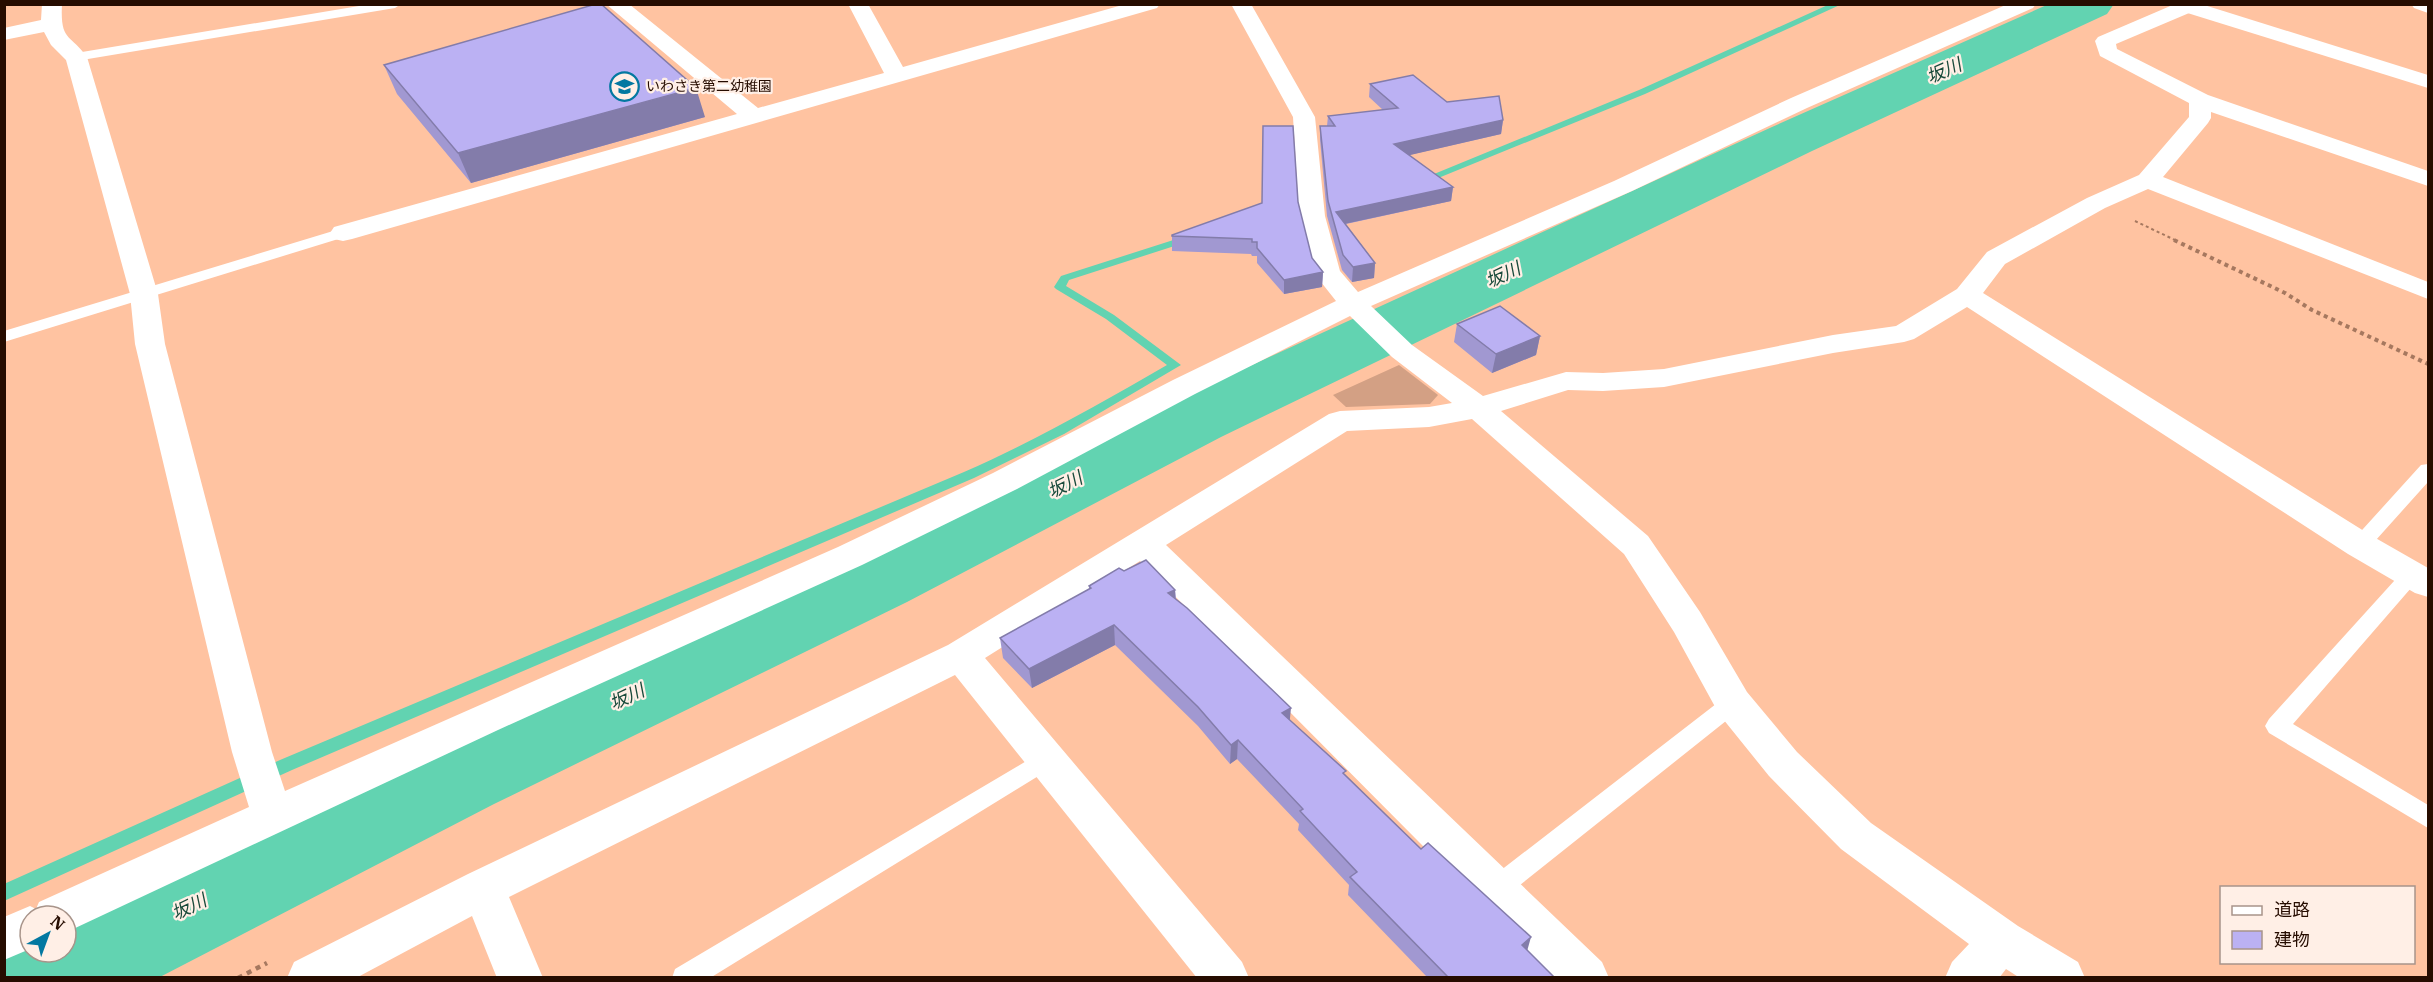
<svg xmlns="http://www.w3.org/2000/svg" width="2433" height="982" font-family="'IBM Plex Serif','Noto Sans JP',serif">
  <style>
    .green { fill: #d3a084 }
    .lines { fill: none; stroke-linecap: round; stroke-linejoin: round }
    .stream { fill: #62d3b1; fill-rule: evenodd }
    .river { fill: #62d3b1; fill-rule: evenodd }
    .path-far2 { stroke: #a6785f; stroke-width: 2; stroke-dasharray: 3 3; stroke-linecap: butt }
    .path-far1 { stroke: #a6785f; stroke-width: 4; stroke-dasharray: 4 4; stroke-linecap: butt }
    .path { stroke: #a6785f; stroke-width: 4.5; stroke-dasharray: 5 5; stroke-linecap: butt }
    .lane { fill: #fff; fill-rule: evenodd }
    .street { fill: #fff; fill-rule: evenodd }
    .secondary { fill: #fff; fill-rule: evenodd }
    .wall { fill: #a198d1 }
    .shaded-wall { fill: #837caa }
    .building { fill: #bbb1f3; stroke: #837caa; stroke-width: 1.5 }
    .labels { text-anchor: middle; stroke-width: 4.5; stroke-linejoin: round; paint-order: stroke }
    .far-poi-label { font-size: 14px; fill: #260c00; stroke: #ffefe6; text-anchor: start }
    .water-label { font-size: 18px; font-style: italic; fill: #194a3b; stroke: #ffefe6 }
  </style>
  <rect width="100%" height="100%" fill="#ffc3a1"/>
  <path class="green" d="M1399,365l39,30 -8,9 -84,3 -13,-12z"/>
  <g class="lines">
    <path class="stream" d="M1830,4h12l-197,90 -219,89h-8l-1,-2 222,-91z
      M1189,235l4,1v4l-124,40 -3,6 48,29 67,50 -117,69 -90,44 -682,292 -288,131v-17l276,-124 684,-288c71,-31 137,-69 203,-107l-61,-46 -50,-30 -2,-2 7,-11z"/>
    <path class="river" d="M2049,4h65l-7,10 -295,137 -591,286 -314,165 -413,202 -336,174h-154l2,-37 24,-12v23h36v-36h-7l365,-170 423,-188 322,-155 603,-276z"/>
    <path class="path-far2" d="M2135,221l42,20"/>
    <path class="path-far1" d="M2174,240l111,53 27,17 116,54"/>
    <path class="path" d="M238,978l29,-15"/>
    <path class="lane" d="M371,4h30l-6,4 -319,53 -6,-4 6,-4z
      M343,228l5,2 3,3 -3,3 -344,106v-11z
      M2428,464v18l-61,68 -7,2 -7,-2 -3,-5 3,-5 68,-75z
      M2411,567l7,3 3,5 -3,5 -125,144 135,81v23l-159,-95 -4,-7 4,-7 135,-149z
      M1733,694l8,3 3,6 -3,6 -236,188 -9,4 -9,-4 -4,-8 4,-8 238,-184z
      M1045,750l8,3 4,7 -4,7 -343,211h-38l3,-9z"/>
    <path class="street" d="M42,4h20c-2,38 8,29 25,53l71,237 7,50 107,408 13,39 553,-244 155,-74 180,-93 163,-79 -23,-29 -14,-56 -6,-99 -62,-113h20l64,113 10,99 15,55 18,21 256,-111 177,-83 217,-94h28l-3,4 -226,100 -175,83 -261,115 41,39 71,51 83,-24 37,1 61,-4 169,-34 63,-9 61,-37 30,-37 100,-54 52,-23 50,-58v-14l-89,-47 -5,-15 3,-4 77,-33h29l-3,4 -85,36 1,5 91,46 220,76v15l-217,-74v6l-3,5 -45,54 265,105v17l-280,-110 -43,19 -100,56 -22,29 389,243 56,32v29l-13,-4 -67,-39 -381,-247 -53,32 -10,3 -71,11 -169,34 -61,4 -35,-1 -67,21 147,125 52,76 47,80 50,60 74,71 147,103 60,36 7,16h-65l-14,-9 -7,9h-54l7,-16 17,-18 -128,-95 -72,-73 -50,-62 -45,-82 -50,-78 -152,-135 -43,8 -82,4 -181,114 436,417 7,16h-55l-414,-417 -155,97 257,304 7,16h-52l-242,-303 -446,222 34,81h-46l-25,-62 -116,62h-69l7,-16 174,-88 480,-229 381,-231 11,-3 89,-4 23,-4 -60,-46 -42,-41 -155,78 -178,95 -155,76 -364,165 -427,200 -5,2v-16h-36v33l-26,11v-43l26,-11 6,3 3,-7 210,-95 -17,-55 -97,-408 -5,-50 -64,-234 -15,-15 -7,-13 -40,8v-12l37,-8z
      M606,4h23l129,104 126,-35 -36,-69h20l35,63 223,-63h34l-3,4 -805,231 -9,2 -9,-2 -4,-6 4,-6 403,-113z
      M2411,4h17v9l-14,-5z"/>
    <path class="secondary" d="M2180,4h21l227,71v13l-247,-77 -3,-4z"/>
  </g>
  <path class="wall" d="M384,65l321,52 -234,66 -74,-89z
    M1370,84l77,18 56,18 -2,14 -92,21 44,32 -2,14 -105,23 29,39 -1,15 -22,4 -10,-12 -15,-54 -7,-76v-14h7l1,-10 55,-6 -14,-13z
    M1298,202l14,56 11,14 -1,15 -38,7 -27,-31v-7h-5l-1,-2 -79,-3v-16z
    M1457,324l83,12 -4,19 -44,18 -38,-31z
    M1124,571l51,19 1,9 114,122 131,128 106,101 28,28h-127l-80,-83 1,-10 -51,-55 1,-6 -62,-65 -7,5 -32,-38 -83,-81 -83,43 -29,-30 -3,-20 89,-48v-4z"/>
  <path class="shaded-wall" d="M696,88l9,29 -234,66 -13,-30z
    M1503,120l-2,14 -108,25 1,-15z
    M1453,187l-2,14 -116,25 1,-14z
    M1375,263l-1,15 -22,4 1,-15z
    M1323,272l-1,15 -38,7v-14z
    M1540,336l-4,19 -44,18 4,-19z
    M1175,590l1,19 -8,-16z
    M1114,625l1,20 -83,43 -3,-19z
    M1291,708l-2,20 -7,-15z
    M1238,740l-1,19 -7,5 1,-19z
    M1531,937l-5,18 -4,-10z"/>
  <path class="building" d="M596,4h5l95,84 -238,65 -74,-88z
    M1413,75l34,27 52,-6 4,24 -109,24 59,43 -117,25 39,51 -22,4 -10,-12 -15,-54 -8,-75h15l-7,-10 70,-8 -28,-24z
    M1263,126h30l5,76 14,56 11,14 -39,8 -27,-32v-6h-5v-3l-80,-3v-1l90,-32z
    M1500,306l40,30 -44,18 -39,-30z
    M1146,560l29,30 -7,3 19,15 104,100 -9,5 64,58 -3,2 78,76 7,-6 103,94 -9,8 33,33h-106l-99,-101 7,-5 -57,-61 3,-2 -65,-69 -7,5 -33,-38 -84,-82 -85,44 -29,-31 91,-50 -2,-2 30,-18 5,3z"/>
  <defs>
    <symbol id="school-ring" viewBox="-11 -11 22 22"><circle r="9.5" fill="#ffefe6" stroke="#0378a1" stroke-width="1.5"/><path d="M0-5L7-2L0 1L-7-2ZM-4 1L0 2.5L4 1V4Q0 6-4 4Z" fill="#0378a1"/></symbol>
  </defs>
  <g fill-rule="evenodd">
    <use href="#school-ring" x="608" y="70" width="33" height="33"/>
  </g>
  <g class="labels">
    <g class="far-poi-label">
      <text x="646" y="91">いわさき第二幼稚園</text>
    </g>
    <g class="water-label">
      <text transform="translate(1944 71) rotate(-24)" y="6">坂川</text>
      <text transform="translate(1503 275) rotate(-25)" y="6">坂川</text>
      <text transform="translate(1065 485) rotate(-27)" y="6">坂川</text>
      <text transform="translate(627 697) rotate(-25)" y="6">坂川</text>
      <text transform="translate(189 907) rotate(-26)" y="6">坂川</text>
    </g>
  </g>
  <rect width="2433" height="982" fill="none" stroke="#260c00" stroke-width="12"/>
  <rect x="2220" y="886" width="195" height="78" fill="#ffefe6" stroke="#a8948a" stroke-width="1.5"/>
  <rect x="2232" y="906" width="30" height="9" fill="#ffffff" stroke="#a8948a" stroke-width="1.5"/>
  <text x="2274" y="916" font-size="18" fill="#260c00">道路</text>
  <rect x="2232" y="931" width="30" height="18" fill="#bbb1f3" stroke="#a8948a" stroke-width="1.5"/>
  <text x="2274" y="946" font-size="18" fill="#260c00">建物</text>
  <g transform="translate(48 934) rotate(41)"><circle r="28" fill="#ffefe6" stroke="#a8948a" stroke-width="1.5"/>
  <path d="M0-4.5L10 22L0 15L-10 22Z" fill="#0378a1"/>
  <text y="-9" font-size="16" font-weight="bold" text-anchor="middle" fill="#260c00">N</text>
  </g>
</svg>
